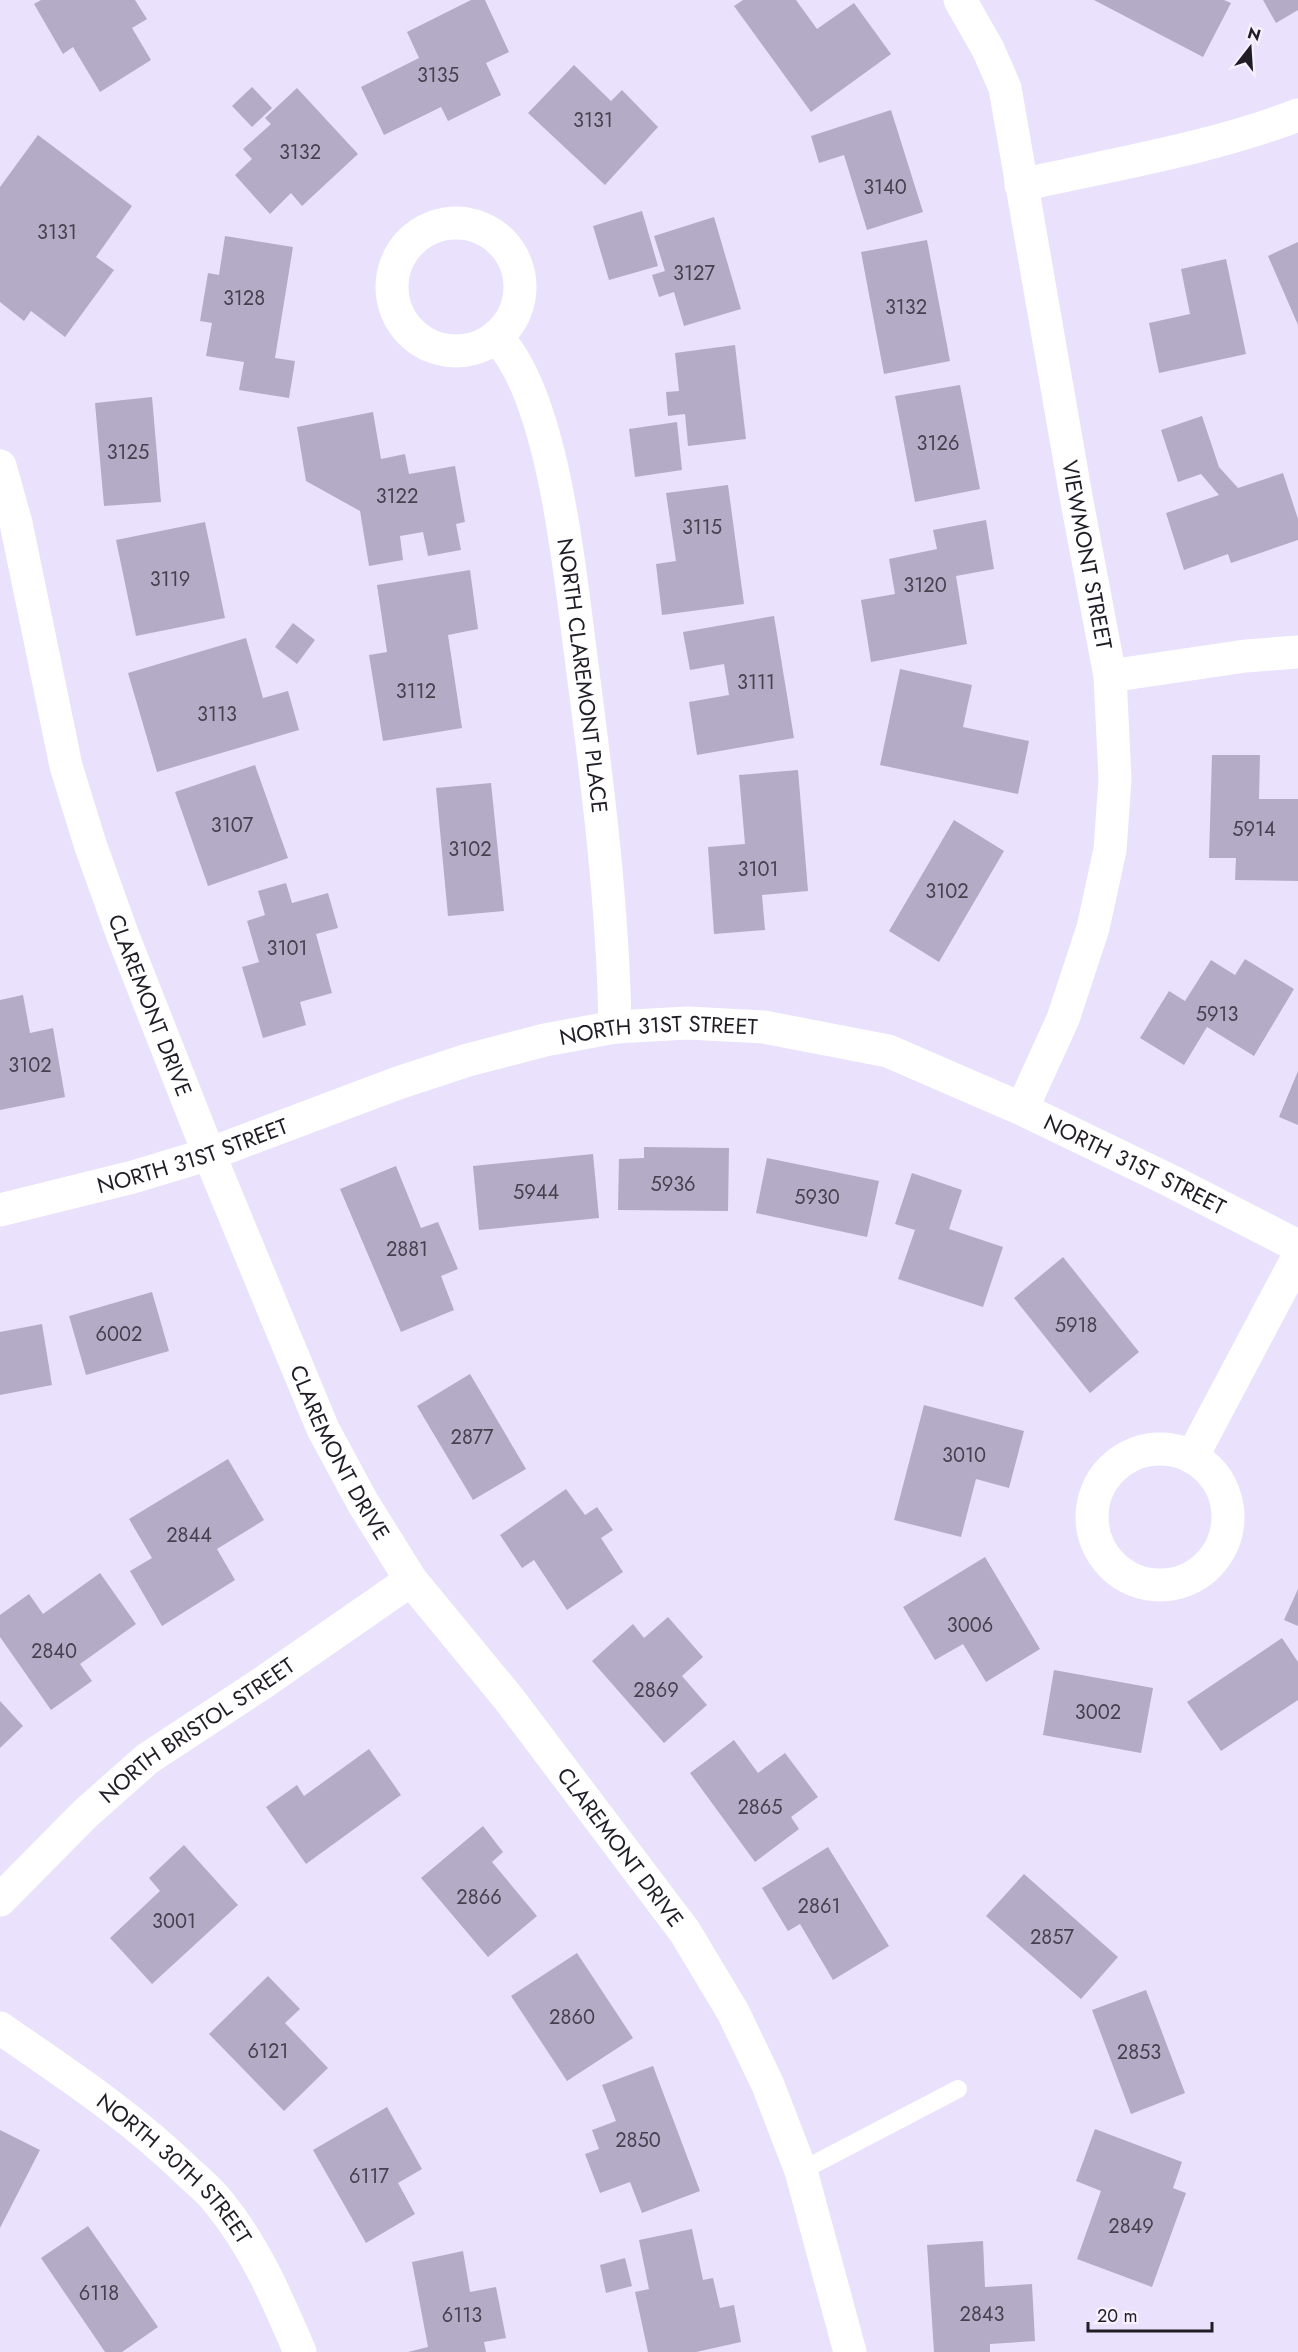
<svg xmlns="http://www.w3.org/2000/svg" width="1298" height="2352" font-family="Jost,sans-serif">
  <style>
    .building { fill: #b4acc6 }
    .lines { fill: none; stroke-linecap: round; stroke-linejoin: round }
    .lane { stroke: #fff; stroke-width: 18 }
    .street { stroke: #fff; stroke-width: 33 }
    .labels { text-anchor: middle; stroke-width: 4.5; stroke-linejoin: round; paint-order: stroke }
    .number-label { font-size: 20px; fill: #46414f }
    .street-label { font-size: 22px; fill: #211d27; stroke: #f5f2fd }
  </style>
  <rect width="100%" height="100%" fill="#eae1fd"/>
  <path class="building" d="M41,0h94l12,19 -15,9 19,32 -51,32 -27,-45 -10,7 -29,-50z
    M471,0h14l24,52 -23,11 15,32 -53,26 -7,-14 -57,28 -23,-48 58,-29 -12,-26z
    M743,0h53l21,29 37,-26 37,51 -80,58 -77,-106z
    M1094,0h130l7,3 -28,54z
    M1263,0h35v10l-22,13z
    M574,65l37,36 11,-11 36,37 -53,58 -77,-72z
    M252,87l20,21 -20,19 -20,-21z
    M297,88l61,66 -56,52 -11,-13 -21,21 -35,-39 17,-16 -9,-10 28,-25 -6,-6z
    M891,110l32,102 -56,18 -23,-75 -25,8 -8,-27z
    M38,135l94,71 -36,51 18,13 -49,67 -34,-26 -7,10 -24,-19v-115z
    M642,211l16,55 -49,14 -16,-54z
    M714,217l27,92 -57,17 -10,-34 -15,5 -7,-22 13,-4 -11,-35z
    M225,236l68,11 -18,111 20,3 -6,37 -50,-8 5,-28 -38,-6 6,-33 -12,-2 8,-48 11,2z
    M927,240l23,121 -66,13 -23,-122z
    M1298,242v83l-30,-69z
    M1226,259l20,95 -87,19 -10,-50 41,-9 -9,-45z
    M735,345l11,94 -58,7 -3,-32 -17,2 -2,-24 13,-1 -4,-38z
    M960,385l20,104 -65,13 -20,-106z
    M152,397l9,105 -57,4 -9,-103z
    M373,412l8,47 24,-5 4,20 46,-8 10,56 -9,2 5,26 -33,6 -5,-24 -23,4 3,24 -34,6 -9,-55 -54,-30 -9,-54z
    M1202,416l17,51 19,21 45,-15 15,46v21l-67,23 -3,-9 -44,16 -18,-57 53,-18 -18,-21 -23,8 -17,-52z
    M677,422l5,48 -47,7 -6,-48z
    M728,485l16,119 -82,11 -6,-51 20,-3 -10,-68z
    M986,520l8,49 -38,7 11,68 -96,18 -10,-62 34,-6 -6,-35 48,-10 -4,-19z
    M205,522l20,96 -89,18 -20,-96z
    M470,570l8,59 -30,6 14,93 -79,13 -14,-86 18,-3 -10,-67z
    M774,616l20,122 -97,17 -8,-53 40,-7 -5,-31 -34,6 -7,-38z
    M293,623l22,17 -18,24 -22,-17z
    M246,638l17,60 25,-7 11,39 -142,42 -29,-99z
    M900,669l72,16 -9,42 66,14 -11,53 -138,-29z
    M1212,755h48l-1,44h39v82l-63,-1 1,-22h-27z
    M255,765l33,93 -80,28 -33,-94z
    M798,770l10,121 -46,4 3,35 -51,4 -6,-87 37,-3 -6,-69z
    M491,783l13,128 -56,5 -12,-128z
    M954,820l50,31 -65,111 -50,-31z
    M286,883l6,20 36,-10 10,35 -22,6 16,59 -32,9 6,23 -43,13 -21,-71 17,-5 -12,-41 18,-6 -7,-24z
    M1245,959l49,30 -40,67 -47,-29 -23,38 -44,-27 29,-47 16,10 26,-41 24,15z
    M23,995l7,38 23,-5 12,69 -65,13v-110z
    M1298,1071v54l-19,-8z
    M644,1147l85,1 -1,63 -110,-1 1,-51 25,-1z
    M593,1154l6,64 -120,12 -6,-64z
    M767,1158l112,23 -12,56 -111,-24z
    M396,1166l25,62 17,-6 20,47 -17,7 13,34 -53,22 -61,-143z
    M912,1173l50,17 -13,39 54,18 -20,60 -85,-28 17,-49 -20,-6z
    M1063,1257l76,95 -49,41 -76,-95z
    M152,1292l17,59 -83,24 -17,-59z
    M42,1324l10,61 -52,10v-63z
    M470,1374l56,95 -53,31 -56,-94z
    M924,1405l100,26 -15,57 -33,-9 -15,58 -67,-17z
    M228,1459l36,61 -47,29 18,31 -73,46 -32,-55 22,-13 -23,-39z
    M566,1489l19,26 12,-8 16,23 -12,8 22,34 -56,38 -33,-50 -12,8 -22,-33z
    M985,1557l55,92 -54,33 -23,-38 -28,16 -32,-53z
    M100,1573l36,51 -56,40 12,17 -41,29 -51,-73v-22l29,-21 14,20z
    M1298,1589v37l-14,-6z
    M668,1617l35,40 -21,19 25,29 -43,38 -72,-82 41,-37 11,14z
    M1282,1638l16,24v38l-77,51 -34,-49z
    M1054,1670l99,18 -12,65 -98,-18z
    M0,1701l23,25 -23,22z
    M734,1740l24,33 27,-20 33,44 -27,20 8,12 -44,33 -65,-89z
    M369,1749l32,46 -95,69 -40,-57 31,-22 7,11z
    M483,1826l20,26 -11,10 45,54 -49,41 -67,-79z
    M184,1845l54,60 -86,79 -42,-46 50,-47 -11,-13z
    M828,1847l61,99 -56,34 -33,-56 -12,7 -26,-43z
    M1024,1874l94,83 -37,42 -95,-83z
    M577,1953l56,85 -66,43 -56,-85z
    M268,1976l32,33 -15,14 43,45 -44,43 -75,-77z
    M1146,1990l39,103 -54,21 -39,-104z
    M653,2066l47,125 -58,22 -12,-31 -30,11 -15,-39 14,-5 -7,-19 24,-9 -14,-36z
    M387,2107l35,62 -24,14 17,31 -49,29 -53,-93z
    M1095,2129l87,33 -9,26 13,5 -34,94 -75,-28 24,-68 -25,-10z
    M0,2130l40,20 -40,78z
    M88,2226l70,101 -36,25h-17l-64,-94z
    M692,2229l11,51 10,-2 7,30 14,-3 7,37 -45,10h-48l-13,-60 14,-3 -10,-49z
    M983,2241l2,46 47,-3 3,57 -45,3v8h-56l-7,-107z
    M463,2251l7,41 26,-5 10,51 -22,4 2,10h-78l20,-5 -16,-85z
    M625,2258l7,28 -26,7 -6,-28z"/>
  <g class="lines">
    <path class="lane" d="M801,2171l157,-82"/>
    <g class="street">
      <path id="s1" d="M960,0l28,49 17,39 72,414 33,174 5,103 -5,71 -17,78 -30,91 -41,90"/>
      <path d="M1021,185c93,-21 188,-36 277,-70"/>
      <circle cx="456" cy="287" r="64"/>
      <path id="s2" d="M496,337c58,57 74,239 85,320 16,123 32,246 34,370"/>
      <path id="s3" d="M0,466l16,57 50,243 24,78 33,92 86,218 114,275 40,74 48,77 98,119 176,233 48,80 35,73 33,86 49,181"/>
      <path d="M1110,676l135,-20 53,-4"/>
      <path id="s4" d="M0,1210l133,-33 76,-23 189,-71 70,-23 77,-20 70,-13 73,-4 76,4 124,24 134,58 151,73 125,64"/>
      <circle cx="1160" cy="1517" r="68"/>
      <path d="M1192,1457l106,-200"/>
      <path id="s5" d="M0,1900l85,-86 62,-55 114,-75 150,-104"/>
      <path id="s6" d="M0,2028c65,45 131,88 188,144 11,10 23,20 32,32 36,44 58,97 80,148"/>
    </g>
  </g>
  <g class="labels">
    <g class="number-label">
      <text x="438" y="82">3135</text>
      <text x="593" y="127">3131</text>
      <text x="300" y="159">3132</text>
      <text x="885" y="194">3140</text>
      <text x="57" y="239">3131</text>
      <text x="694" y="280">3127</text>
      <text x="244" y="305">3128</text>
      <text x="906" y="314">3132</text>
      <text x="938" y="450">3126</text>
      <text x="128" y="459">3125</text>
      <text x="397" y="503">3122</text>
      <text x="702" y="534">3115</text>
      <text x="170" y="586">3119</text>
      <text x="925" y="592">3120</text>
      <text x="756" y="689">3111</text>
      <text x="416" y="698">3112</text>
      <text x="217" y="721">3113</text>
      <text x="232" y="832">3107</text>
      <text x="1254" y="836">5914</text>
      <text x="470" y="856">3102</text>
      <text x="758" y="876">3101</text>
      <text x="947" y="898">3102</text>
      <text x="287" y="955">3101</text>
      <text x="1217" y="1021">5913</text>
      <text x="30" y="1072">3102</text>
      <text x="673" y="1191">5936</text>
      <text x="536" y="1199">5944</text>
      <text x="817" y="1204">5930</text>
      <text x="407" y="1256">2881</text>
      <text x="1076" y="1332">5918</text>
      <text x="119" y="1341">6002</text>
      <text x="472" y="1444">2877</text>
      <text x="964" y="1462">3010</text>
      <text x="189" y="1542">2844</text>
      <text x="970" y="1632">3006</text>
      <text x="54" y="1658">2840</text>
      <text x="656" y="1697">2869</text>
      <text x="1098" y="1719">3002</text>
      <text x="760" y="1814">2865</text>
      <text x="479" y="1904">2866</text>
      <text x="819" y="1913">2861</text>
      <text x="174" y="1928">3001</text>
      <text x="1052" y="1944">2857</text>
      <text x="572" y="2024">2860</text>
      <text x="268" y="2058">6121</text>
      <text x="1139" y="2059">2853</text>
      <text x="638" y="2147">2850</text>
      <text x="369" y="2183">6117</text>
      <text x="1131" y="2233">2849</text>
      <text x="99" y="2300">6118</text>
      <text x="982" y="2321">2843</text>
      <text x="462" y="2322">6113</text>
    </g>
    <g class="street-label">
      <text dy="8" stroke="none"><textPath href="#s1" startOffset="573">VIEWMONT STREET</textPath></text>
      <text dy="8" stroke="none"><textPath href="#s2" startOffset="354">NORTH CLAREMONT PLACE</textPath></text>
      <text dy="8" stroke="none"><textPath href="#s3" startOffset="561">CLAREMONT DRIVE</textPath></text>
      <text dy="8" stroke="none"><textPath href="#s4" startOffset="686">NORTH 31ST STREET</textPath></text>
      <text dy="8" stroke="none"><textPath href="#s4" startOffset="200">NORTH 31ST STREET</textPath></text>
      <text dy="8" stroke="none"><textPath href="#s4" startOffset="1190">NORTH 31ST STREET</textPath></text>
      <text dy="8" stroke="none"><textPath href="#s3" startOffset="1047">CLAREMONT DRIVE</textPath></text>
      <text dy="8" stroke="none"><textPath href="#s5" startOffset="261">NORTH BRISTOL STREET</textPath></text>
      <text dy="8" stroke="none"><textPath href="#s3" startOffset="1533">CLAREMONT DRIVE</textPath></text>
      <text dy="8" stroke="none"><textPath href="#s6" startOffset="225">NORTH 30TH STREET</textPath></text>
    </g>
  </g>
  <g transform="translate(1250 48) rotate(17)" stroke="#f5f2fd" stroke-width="4.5" paint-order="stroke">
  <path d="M0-4.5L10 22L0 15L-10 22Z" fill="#211d27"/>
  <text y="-9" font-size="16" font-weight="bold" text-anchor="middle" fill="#211d27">N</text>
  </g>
  <path d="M1088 2322v9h124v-9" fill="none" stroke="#211d27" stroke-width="3"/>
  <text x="1097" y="2322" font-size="18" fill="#211d27" stroke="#f5f2fd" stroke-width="4.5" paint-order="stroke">20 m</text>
</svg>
